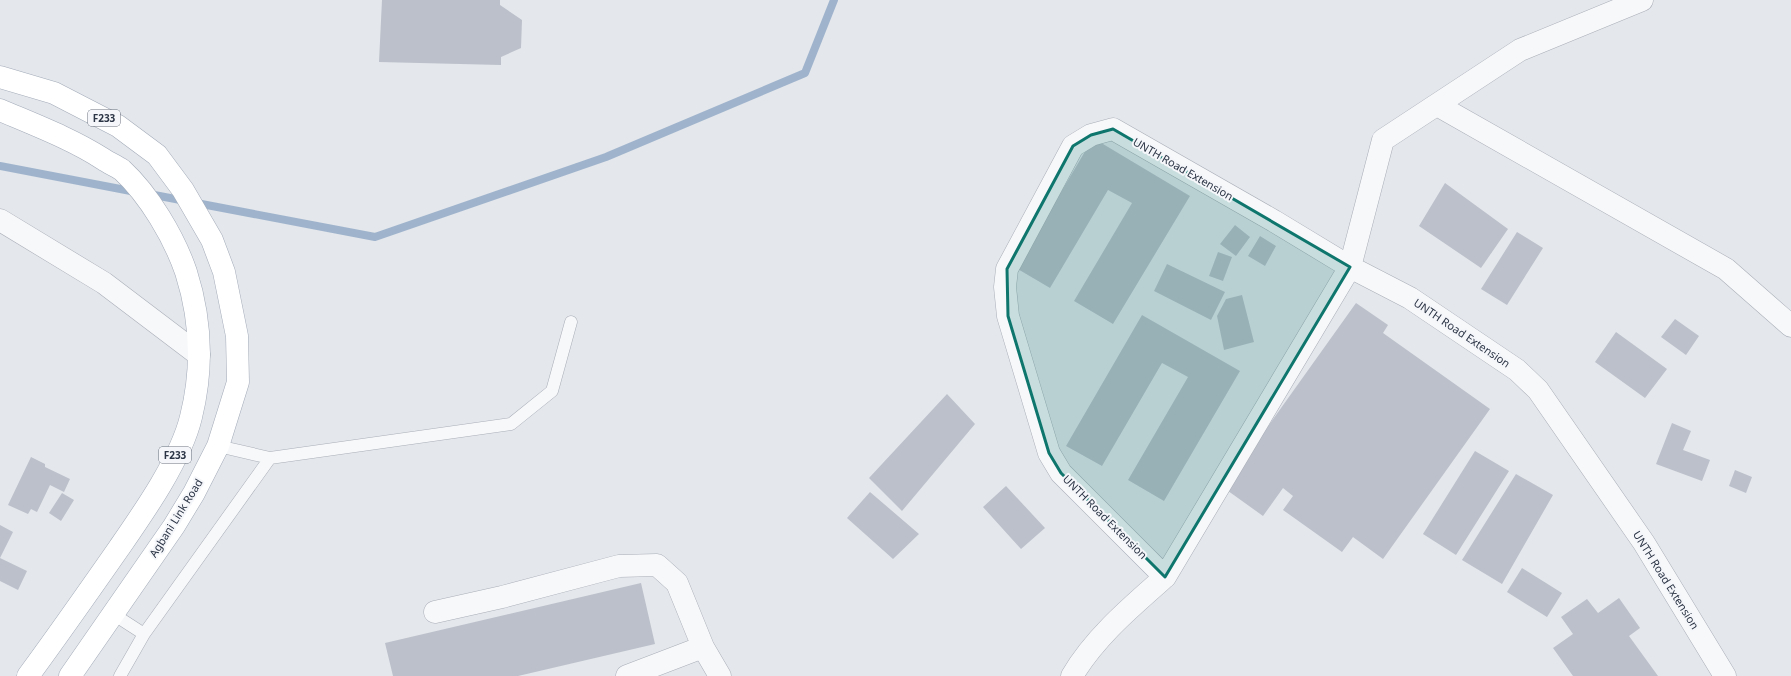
<svg xmlns="http://www.w3.org/2000/svg" width="1791" height="676" font-family="'Noto Sans',sans-serif">
  <style>
    .lines { fill: none; stroke-linecap: round; stroke-linejoin: round }
    .stream { stroke: #9fb4cc; stroke-width: 8 }
    .building { fill: #bbc0ca }
    .service-casing { stroke: #a9aeb7; stroke-width: 13 }
    .minor-casing { stroke: #a9aeb7; stroke-width: 23 }
    .primary-casing { stroke: #a3abb8; stroke-width: 23 }
    .service { stroke: #f7f8fa; stroke-width: 12 }
    .minor { stroke: #f7f8fa; stroke-width: 22 }
    .primary { stroke: #fff; stroke-width: 22 }
    .marked { fill: #0f766e; fill-opacity: 0.2; stroke: #0f766e; stroke-width: 3; stroke-linejoin: round }
    .labels { text-anchor: middle; stroke-width: 4; stroke-linejoin: round; paint-order: stroke }
    .shield { fill: #f4f6f9; stroke: #676e7b; stroke-width: 1 }
    .shield-label { font-size: 10px; font-weight: bold; fill: #2b3445 }
    .street-label { font-size: 11px; fill: #2b3445; stroke: #f4f6f9 }
  </style>
  <rect width="100%" height="100%" fill="#e4e7ec"/>
  <g class="lines">
    <path class="stream" d="M0,166l136,26
      M149,194l226,43 231,-80 199,-84 29,-73"/>
  </g>
  <path class="building" d="M382,0h118v5l22,15 -1,28 -20,9v8l-122,-3z
    M1093,138l97,58 -77,128 -39,-23 58,-98 -24,-13 -58,98 -34,-20z
    M1445,183l63,46 -27,39 -62,-42z
    M1235,225l15,12 -14,19 -16,-12z
    M1517,232l26,16 -36,57 -26,-16z
    M1260,236l16,10 -11,20 -17,-10z
    M1218,252l14,5 -9,24 -14,-5z
    M1167,264l58,28 -14,28 -57,-29z
    M1242,295l12,47 -30,8 -7,-34 9,-17z
    M1356,303l32,22 -5,8 107,76 -107,150 -30,-22 -11,15 -59,-42 10,-14 -10,-8 -20,28 -39,-28z
    M1142,315l98,56 -76,130 -36,-21 60,-103 -26,-14 -60,103 -36,-20z
    M1675,319l24,17 -13,19 -25,-18z
    M1616,332l51,37 -22,29 -50,-36z
    M947,394l28,30 -73,87 -33,-33z
    M1672,423l19,8 -8,19 27,10 -8,21 -46,-17z
    M1475,451l34,20 -53,84 -33,-21z
    M31,457l14,7v3l25,12 -6,13 -14,-7 -13,27 -6,-3 -3,5 -20,-9z
    M1735,470l17,7 -6,16 -17,-7z
    M1516,474l37,21 -51,89 -40,-24z
    M1006,486l39,42 -24,21 -38,-42z
    M870,492l49,42 -26,25 -46,-41z
    M62,493l12,7 -13,21 -12,-8z
    M0,525l13,7 -13,26 27,13 -9,19 -18,-9z
    M1522,568l40,25 -15,24 -40,-25z
    M641,583l14,61 -137,32h-125l-8,-33z
    M1619,598l21,30 -11,8 29,40h-85l-20,-28 20,-14 -12,-17 26,-18 11,14z"/>
  <g class="lines">
    <defs>
      <path id="service" d="M218,446l52,12 241,-34 41,-33 19,-69
        M113,614l31,20
        M120,676l24,-42 126,-176"/>
      <path id="minor" d="M1437,105l289,164 65,57
        M0,220l104,63 95,72
        M1165,577l185,-310 33,-127 137,-90 122,-50
        M435,612l67,-15 117,-31 38,-1 20,18 26,64 17,29
        M627,676l76,-29
        M1072,676c23,-39 59,-69 93,-99l-104,-104 -12,-20 -41,-137 -3,-29 2,-18 66,-123 18,-11 22,-6 161,92 76,46 60,31 107,72 21,20 106,153 81,133"/>
      <path id="primary" d="M0,77l54,16 64,33 39,29 26,35 29,50 12,32 13,64 1,46 -20,64 -24,47 -20,33 -104,150
        M0,110c35,15 72,29 103,49 6,4 13,7 19,11 27,25 52,67 64,102 15,47 17,97 5,145 -10,42 -47,95 -72,131 -30,43 -60,86 -91,128"/>
    </defs>
    <use href="#service" class="service-casing"/>
    <use href="#minor" class="minor-casing"/>
    <use href="#primary" class="primary-casing"/>
    <use href="#service" class="service"/>
    <use href="#minor" class="minor"/>
    <use href="#primary" class="primary"/>
  </g>
  <path class="marked" d="M1113,129l237,138 -185,310 -104,-104 -12,-20 -41,-137 -1,-47 66,-123 18,-11z"/>
  <g class="labels">
    <g class="shield">
      <rect x="88" y="110" width="32" height="16" rx="3"/>
      <rect x="159" y="447" width="32" height="16" rx="3"/>
    </g>
    <g class="shield-label">
      <text x="104" y="122">F233</text>
      <text x="175" y="459">F233</text>
    </g>
    <g class="street-label">
      <text transform="translate(1183 169) rotate(30)" y="4">UNTH Road Extension</text>
      <text transform="translate(1462 333) rotate(34)" y="4">UNTH Road Extension</text>
      <text transform="translate(1105 517) rotate(45)" y="4">UNTH Road Extension</text>
      <text transform="translate(176 518) rotate(-58)" y="4">Agbani Link Road</text>
      <text transform="translate(1666 580) rotate(58)" y="4">UNTH Road Extension</text>
    </g>
  </g>
</svg>
